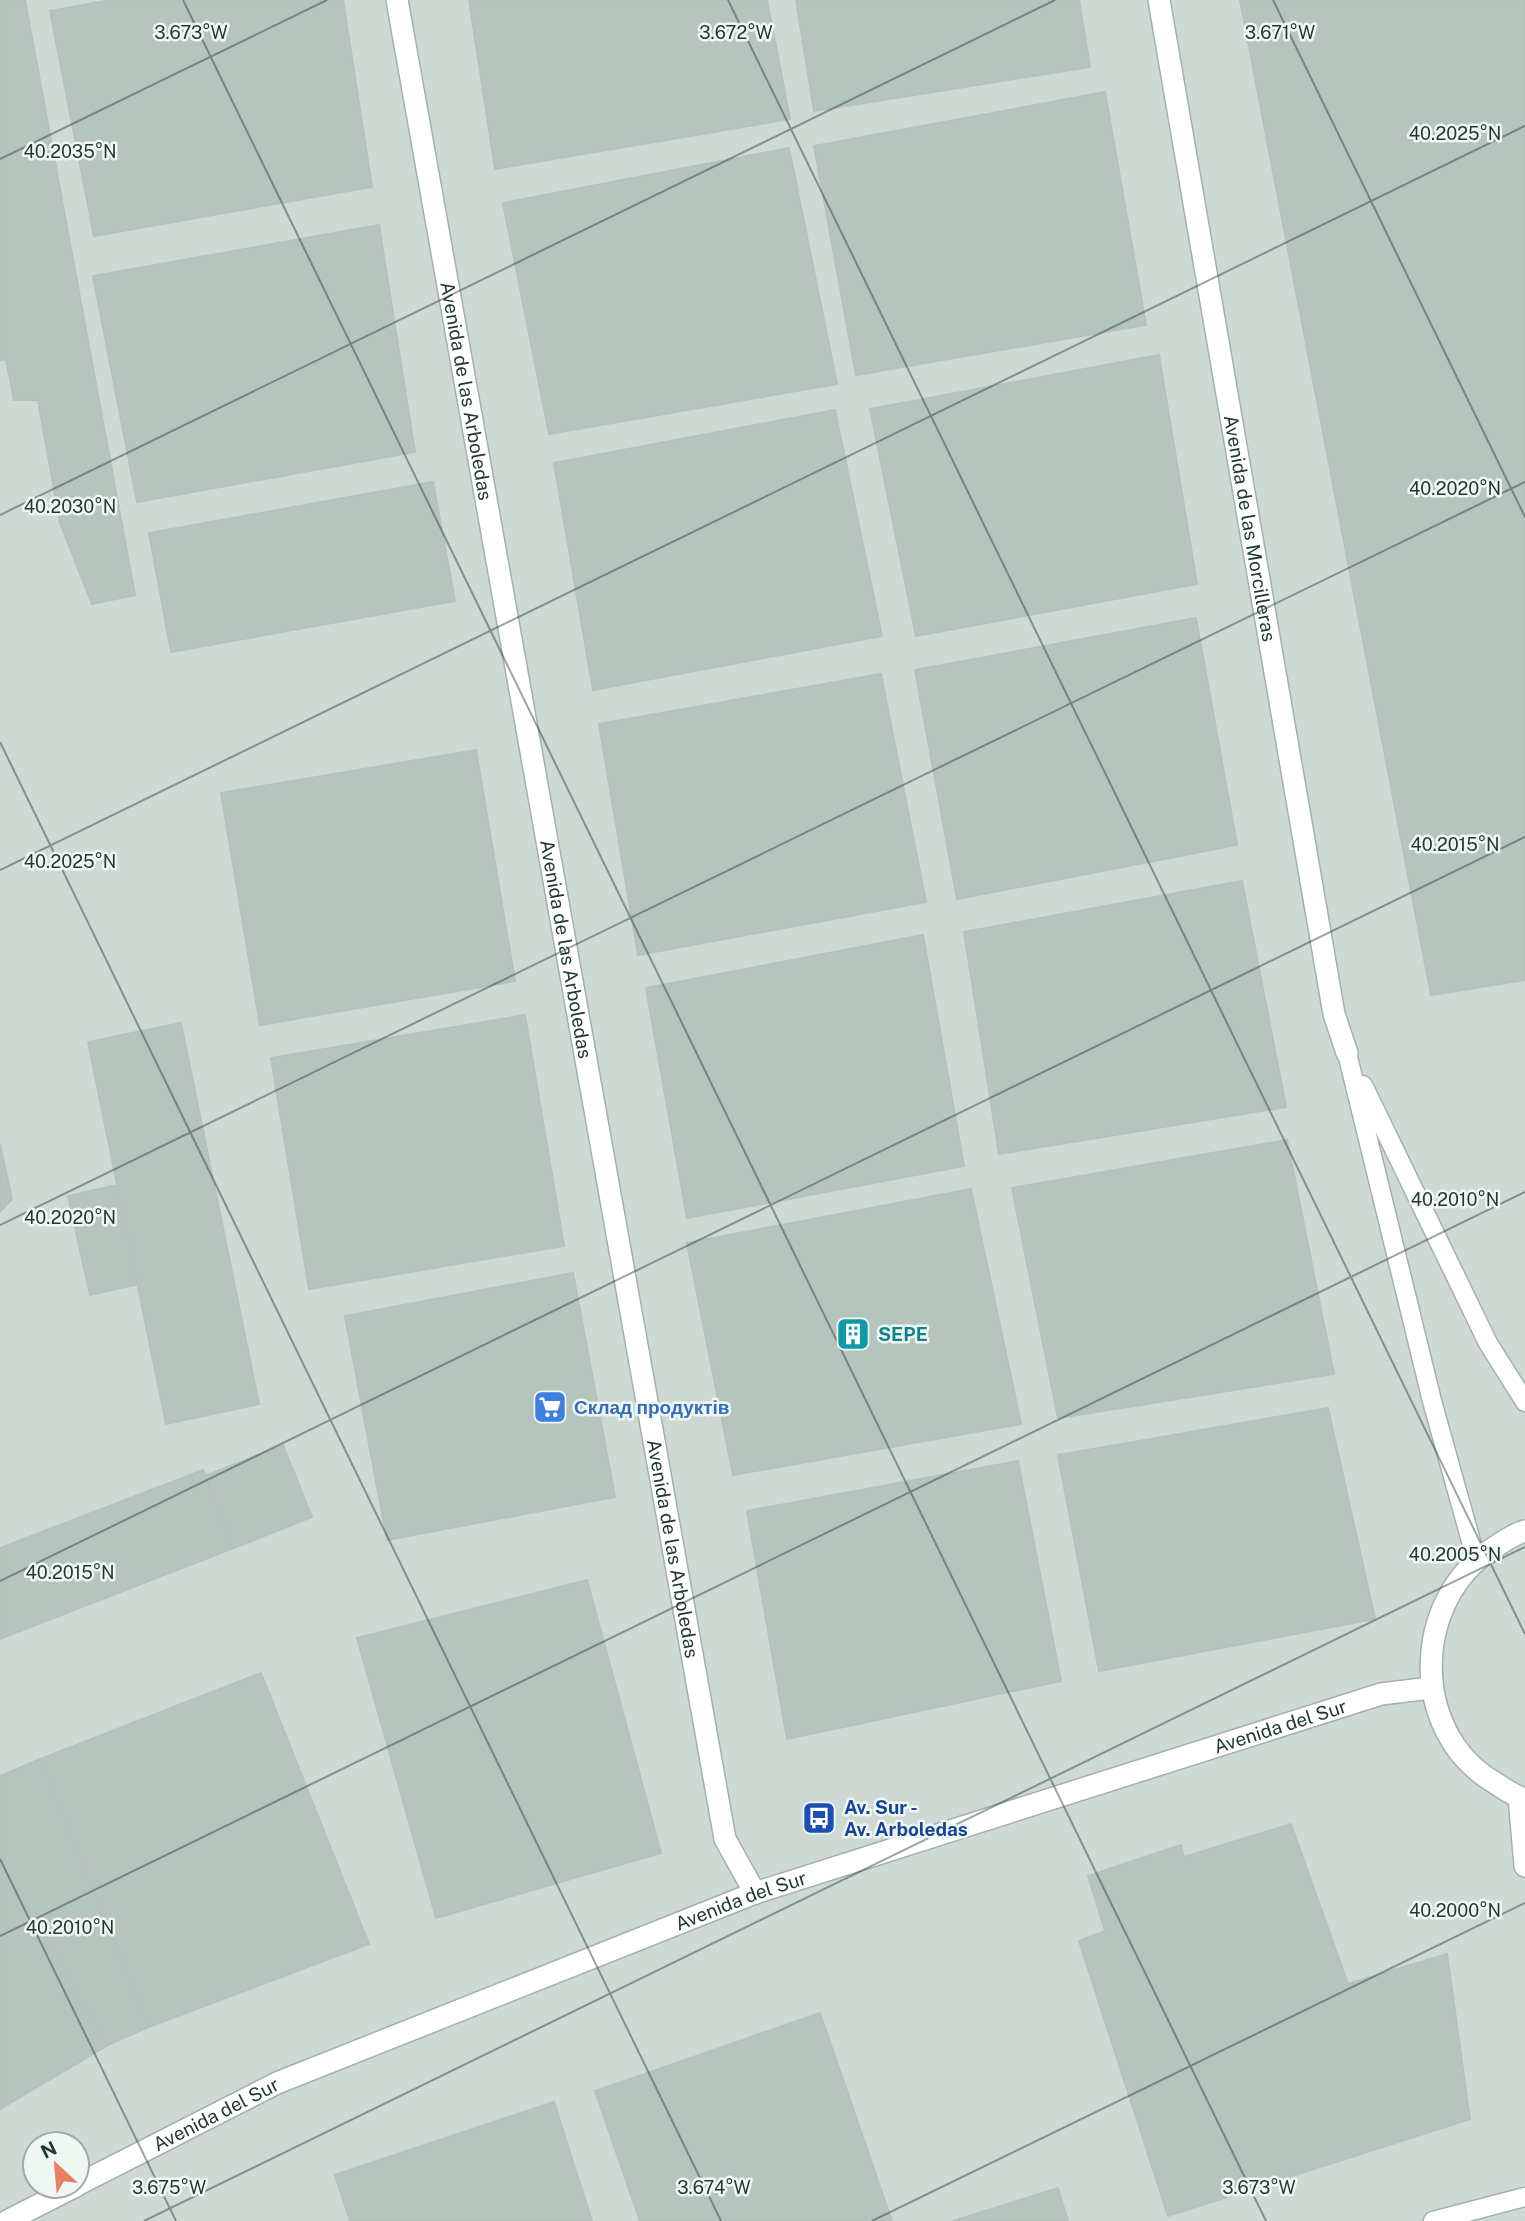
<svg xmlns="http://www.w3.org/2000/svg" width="1525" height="2221" font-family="'Public Sans',sans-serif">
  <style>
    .built { fill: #ced9d4; fill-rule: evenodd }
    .building { fill: #b6c4be; stroke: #b3c3bc; stroke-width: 2 }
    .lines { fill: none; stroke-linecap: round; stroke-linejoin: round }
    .lane-casing { stroke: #a3b1ac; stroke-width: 21 }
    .street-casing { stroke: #a3b1ac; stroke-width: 24 }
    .lane { stroke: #fff; stroke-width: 18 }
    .street { stroke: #fff; stroke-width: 21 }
    .ticks { fill: none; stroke: #223933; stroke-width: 2; stroke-opacity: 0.45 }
    .labels { text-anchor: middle; stroke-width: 5; stroke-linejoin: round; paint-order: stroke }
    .street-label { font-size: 19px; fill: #223933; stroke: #f0f7f3 }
    .culture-label { font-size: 19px; font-weight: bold; fill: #0d838f; stroke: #f0f7f3; text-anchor: start }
    .shop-label { font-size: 19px; font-weight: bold; fill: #366cbe; stroke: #f0f7f3; text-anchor: start }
    .transit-label { font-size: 19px; font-weight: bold; fill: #164399; stroke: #f0f7f3; text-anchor: start }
    .ticks-label { font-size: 18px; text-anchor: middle; fill: #223933; stroke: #f0f7f3; stroke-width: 5; stroke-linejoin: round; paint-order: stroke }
  </style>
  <rect width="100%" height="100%" fill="#e0eae5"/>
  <path class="built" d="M0,0h1525v2221h-1525zM35,2144h42v42h-42z"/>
  <path class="building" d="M0,0h25l110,595 -43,9 -32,-81 -22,-123h-24l-8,-41 -6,1z
    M110,0h233l29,187 -278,49 -44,-225z
    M469,0h298l23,119 -295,50z
    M796,0h283l11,67 -276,44z
    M1240,0h285v980l-94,15z
    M1105,92l41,233 -290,50 -42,-229z
    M789,148l48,236 -288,50 -46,-231z
    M379,225l36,227 -278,50 -44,-226z
    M1159,355l38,229 -281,52 -46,-227z
    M835,410l47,226 -289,54 -39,-227z
    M433,482l22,119 -284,51 -22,-119z
    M1196,618l41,227 -280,54 -42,-229z
    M881,674l45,228 -288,53 -39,-231z
    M476,750l39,231 -255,44 -39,-232z
    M1242,881l44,226 -287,47 -35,-222z
    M923,935l41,231 -277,52 -41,-230z
    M525,1015l39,231 -255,43 -38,-231z
    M181,1023l78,381 -93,20 -78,-382z
    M1287,1140l47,234 -276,44 -46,-230z
    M0,1144l12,55 -12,13z
    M117,1185l21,99 -48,11 -22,-99z
    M971,1189l50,235 -288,51 -46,-232z
    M573,1273l42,224 -228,43 -42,-224z
    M1328,1408l47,211 -276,52 -41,-216z
    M283,1445l29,72 -78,31 -29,-72z
    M1018,1461l43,220 -274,58 -40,-228z
    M203,1470l31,78 -234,91v-91z
    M587,1580l74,273 -225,65 -79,-280z
    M261,1673l108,271 -220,83 -109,-268z
    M40,1759l109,268 -41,18 -108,-184v-85z
    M1291,1824l57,160 99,-30 23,165 -302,97 -89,-275 26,-10 -17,-55 93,-31 3,12z
    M0,1861l108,184 -108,64z
    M820,2013l72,208h-252l-45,-130z
    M554,2102l38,119h-242l-15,-46z
    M1058,2188l10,33h-115z"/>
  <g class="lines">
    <defs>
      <path id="lane" d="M1347,1053l85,348 44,158
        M1363,1085l125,258 37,59
        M1433,2221l92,-24"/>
      <g id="street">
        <path id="s1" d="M397,0l328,1839 30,54"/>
        <path id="s2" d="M1159,0l175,1014 13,39"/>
        <path d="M1525,1531c-12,3 -22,11 -33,18 -79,51 -83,181 0,232 10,6 21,15 33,18"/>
        <path d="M1519,1797l6,69"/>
        <path id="s3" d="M77,2185l200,-102 478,-190 626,-199 50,-6"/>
        <path d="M7,2221l69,-35"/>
      </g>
    </defs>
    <use href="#lane" class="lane-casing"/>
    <use href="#street" class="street-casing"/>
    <use href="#lane" class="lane"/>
    <use href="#street" class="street"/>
  </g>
  <path class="ticks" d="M183,0l1083,2221M728,0l797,1634M1273,0l252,517M0,159l327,-159M0,515l1055,-515M0,742l721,1479M0,870l1525,-744M0,1225l1525,-743M0,1581l1525,-744M0,1859l176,362M0,1936l1525,-744M144,2221l1381,-674M872,2221l653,-318"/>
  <defs>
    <symbol id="building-square" viewBox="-11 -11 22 22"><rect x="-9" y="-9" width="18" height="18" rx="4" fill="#0f9aa8" stroke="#f0f7f3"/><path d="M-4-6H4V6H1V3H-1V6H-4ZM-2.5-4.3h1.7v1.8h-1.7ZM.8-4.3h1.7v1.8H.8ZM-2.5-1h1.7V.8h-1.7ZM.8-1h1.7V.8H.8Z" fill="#fff"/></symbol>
    <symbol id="supermarket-square" viewBox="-11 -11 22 22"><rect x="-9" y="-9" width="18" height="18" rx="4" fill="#3f7fe0" stroke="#f0f7f3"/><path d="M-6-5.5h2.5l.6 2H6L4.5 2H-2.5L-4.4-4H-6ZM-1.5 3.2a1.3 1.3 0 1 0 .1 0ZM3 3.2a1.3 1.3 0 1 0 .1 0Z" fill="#fff"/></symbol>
    <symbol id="bus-square" viewBox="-11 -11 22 22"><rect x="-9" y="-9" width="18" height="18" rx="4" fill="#1a4fb4" stroke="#f0f7f3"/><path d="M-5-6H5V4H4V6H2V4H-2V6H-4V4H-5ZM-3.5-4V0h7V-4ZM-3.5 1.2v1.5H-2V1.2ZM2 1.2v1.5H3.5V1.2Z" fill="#fff"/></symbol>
  </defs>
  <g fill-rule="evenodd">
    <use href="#building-square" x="834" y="1315" width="38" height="38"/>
    <use href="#supermarket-square" x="531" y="1388" width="38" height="38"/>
    <use href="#bus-square" x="800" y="1799" width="38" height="38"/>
  </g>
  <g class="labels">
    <g class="street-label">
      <text dy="7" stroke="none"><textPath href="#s1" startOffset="397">Avenida de las Arboledas</textPath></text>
      <text dy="7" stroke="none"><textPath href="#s2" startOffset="536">Avenida de las Morcilleras</textPath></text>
      <text dy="7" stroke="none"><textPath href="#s1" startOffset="964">Avenida de las Arboledas</textPath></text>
      <text dy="7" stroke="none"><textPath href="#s1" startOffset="1573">Avenida de las Arboledas</textPath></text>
      <text dy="7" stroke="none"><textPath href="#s3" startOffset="1290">Avenida del Sur</textPath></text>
      <text dy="7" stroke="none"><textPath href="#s3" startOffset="723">Avenida del Sur</textPath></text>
      <text dy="7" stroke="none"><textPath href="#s3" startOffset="156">Avenida del Sur</textPath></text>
    </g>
    <g class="culture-label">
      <text x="878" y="1341">SEPE</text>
    </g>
    <g class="shop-label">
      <text x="574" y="1414">Склад продуктів</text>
    </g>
    <g class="transit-label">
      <text x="844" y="1814">Av. Sur -<tspan x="844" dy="22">Av. Arboledas</tspan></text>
    </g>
  </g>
  <g class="ticks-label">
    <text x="191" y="39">3.673°W</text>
    <text x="736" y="39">3.672°W</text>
    <text x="1280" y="39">3.671°W</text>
    <text x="1455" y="140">40.2025°N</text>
    <text x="70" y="158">40.2035°N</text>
    <text x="1455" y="495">40.2020°N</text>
    <text x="70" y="513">40.2030°N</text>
    <text x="1455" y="851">40.2015°N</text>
    <text x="70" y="868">40.2025°N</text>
    <text x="1455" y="1206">40.2010°N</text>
    <text x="70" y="1224">40.2020°N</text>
    <text x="1455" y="1561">40.2005°N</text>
    <text x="70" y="1579">40.2015°N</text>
    <text x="1455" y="1917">40.2000°N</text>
    <text x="70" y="1934">40.2010°N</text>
    <text x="169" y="2194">3.675°W</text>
    <text x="714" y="2194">3.674°W</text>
    <text x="1259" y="2194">3.673°W</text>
  </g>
  <g transform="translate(56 2165) rotate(334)"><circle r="33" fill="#f0f7f3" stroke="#9eaba6" stroke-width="2"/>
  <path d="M0-5L12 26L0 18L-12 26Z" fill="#e8805f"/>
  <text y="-10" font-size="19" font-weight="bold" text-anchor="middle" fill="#223933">N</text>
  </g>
</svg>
